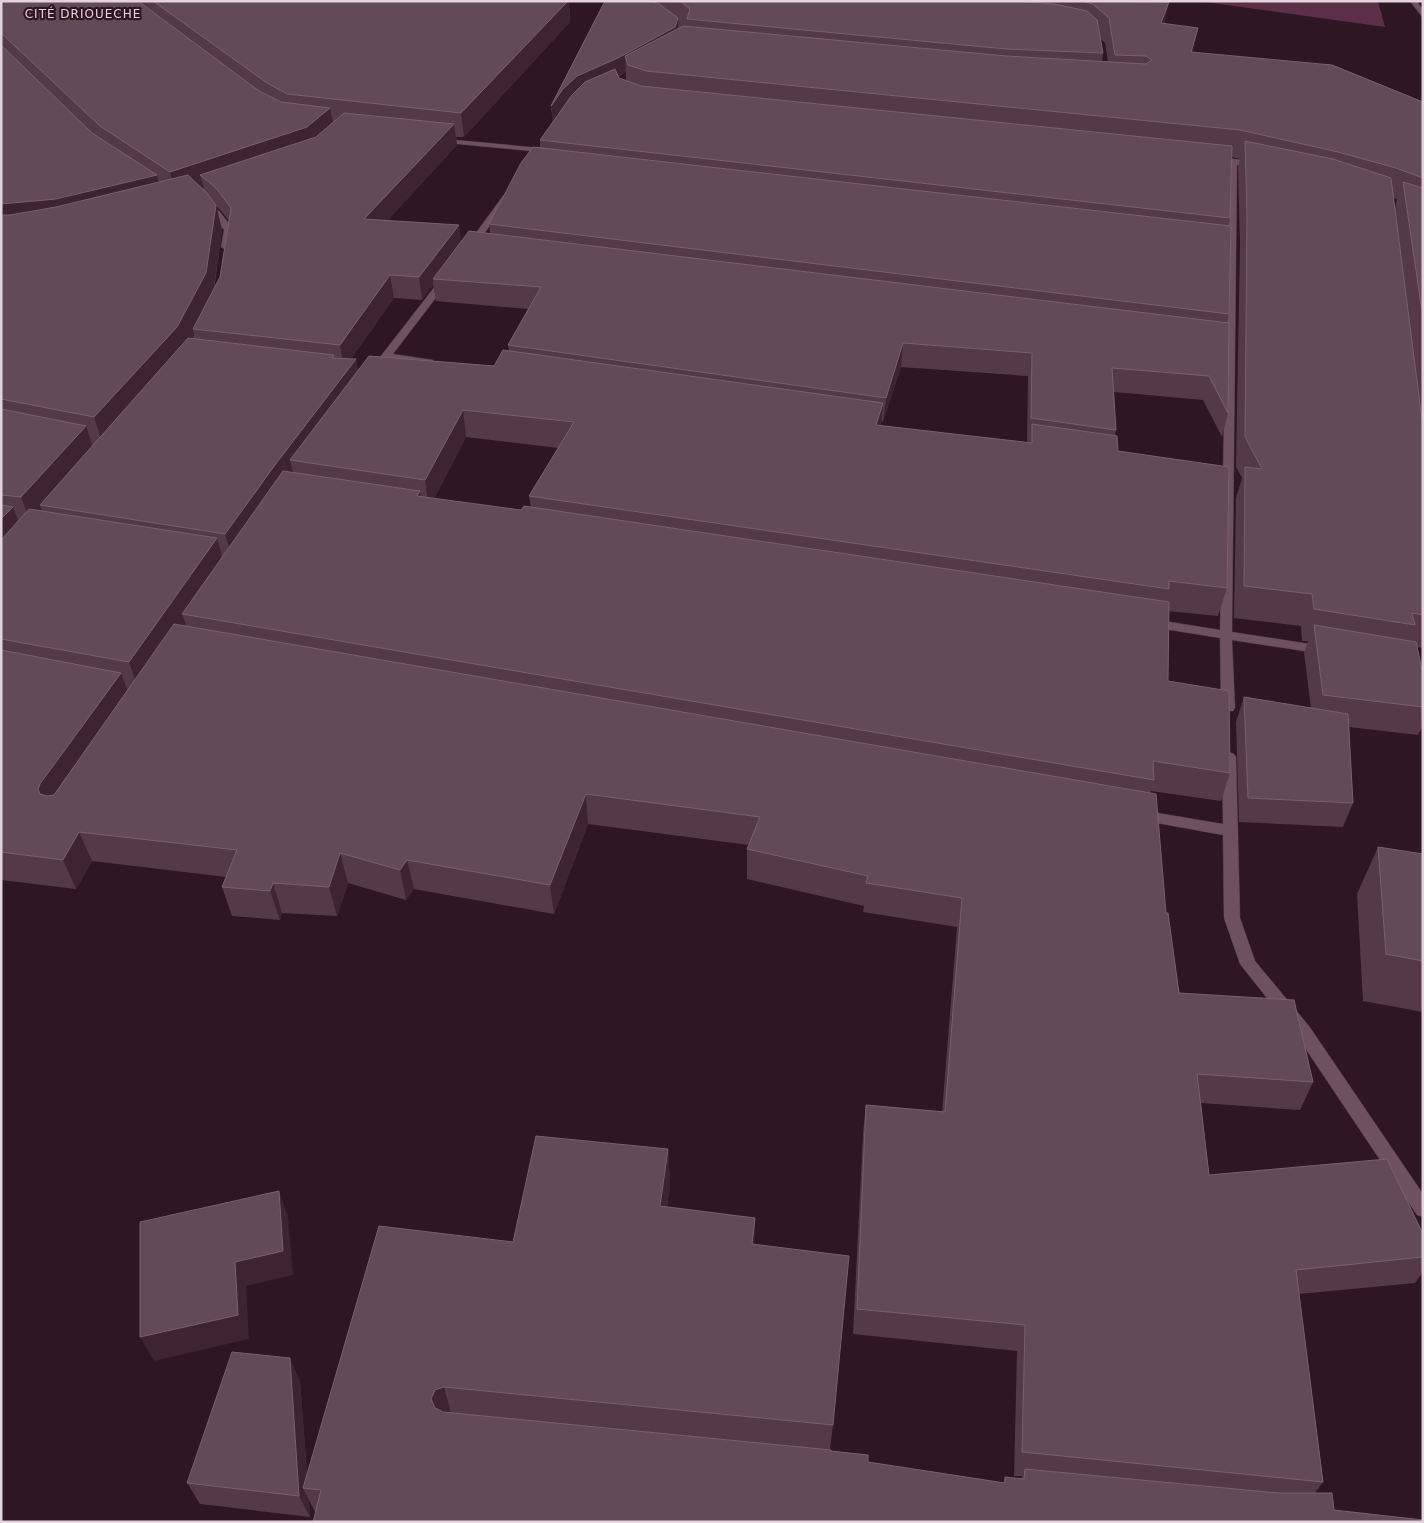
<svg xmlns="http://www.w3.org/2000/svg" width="1424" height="1523" font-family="'DejaVu Sans',sans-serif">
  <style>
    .green { fill: #5c2e47 }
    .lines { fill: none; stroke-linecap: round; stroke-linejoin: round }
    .minor-casing { stroke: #47343e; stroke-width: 1 }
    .tertiary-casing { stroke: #47343e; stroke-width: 1 }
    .minor { fill: #6e515f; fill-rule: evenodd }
    .tertiary { fill: #6e515f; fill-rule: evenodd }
    .wall { fill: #543a47; fill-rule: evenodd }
    .shaded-wall { fill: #3e2432 }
    .building { fill: #634a57; stroke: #78606c }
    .labels { text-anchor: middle; stroke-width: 4.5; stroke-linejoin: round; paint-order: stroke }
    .far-quarter-label { font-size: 12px; letter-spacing: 1px; fill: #e4d3db; stroke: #2e1623 }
  </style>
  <rect width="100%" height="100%" fill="#2e1623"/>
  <path class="green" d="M1197,1h181l7,26z"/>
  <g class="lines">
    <defs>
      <path id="minor" d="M434,138l107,10 4,2 -4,2 -104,-10 -4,-2z
        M1233,159l4,3 -5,470 91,14 6,4 -6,4 -91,-14 3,68 -2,3h-10l-2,-3 -1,-70 -68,-11 -6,-4 6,-4 68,11 9,-468z
        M506,195l4,3 -37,51h-6v-4l36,-49z
        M205,200l15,12 14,18 -5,19 -3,1 -5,-3 3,-17 -23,-27z
        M446,275l5,3 -58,76 40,6v4l-44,-5 -11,15h-8l-1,-2 1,-2 73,-94z
        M1229,752l5,2 2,3 4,161 15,43 54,65 114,168v23l-6,-2 -120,-179 -57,-72 -16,-46 -1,-83 -83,-15 -5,-1 -2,-4 2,-4 5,-1 83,14 -1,-67 2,-3z"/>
      <path id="tertiary" d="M1410,1h7l6,9v8z
        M1213,156l43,6 4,3 -4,3 -46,-7v-4z"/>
    </defs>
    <use href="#minor" class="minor-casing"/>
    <use href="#tertiary" class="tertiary-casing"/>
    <use href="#minor" class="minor"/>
    <use href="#tertiary" class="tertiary"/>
  </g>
  <path class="wall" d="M1,1h568l1,21 -106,115h-8l1,8 -70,76 74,21 29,-9 -1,-9 51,-76v-8l13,-18 -2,-16 54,-105h561l-1,23 33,4 -5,24 230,50v546l-6,-1 6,27v51l-5,10 -69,-8 4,76 -10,24 -104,-5 -3,-100 8,-25 67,11 -7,-55 4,-12h-6l-1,-15 -67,-8 2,-120 6,-20 -6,-11 4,-223 -2,-76 2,-9 -8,-2 -2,61 -1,7v89l-2,9 1,90 -6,24 -19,-37 -89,-8 2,38 -1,6 3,15 109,137 -9,28 -50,-5v70l62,92 -9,28 -70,-10 -1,2 16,120 13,80 134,89 -13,28 -99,-7 8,72 214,59v38l-8,11 -116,11 24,188 -8,11 -1000,19 -6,-12 1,17 -110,-13 -13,-21 113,-102 7,92 206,-231 155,-93 2,37 -3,21 88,11 -1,26 79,181 -3,24 1,2 37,11 135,21 2,-6 16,2 1,-3h-8l3,-125 -164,-17 10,-201 3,-28 76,7 15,-185 -94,-15 1,-6 -117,-27v-30l2,-4 -161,-21 -34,90 -140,-25 -8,11 -58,-17 -11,33 -55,-3 -2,7 -48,-4 -10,-29 4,-10 -134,-16 -16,28 -75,-9zM1101,39l4,4 3,19h-6l1,-9zM626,72v8l-7,-2 -1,-1zM1393,198l4,1 -2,9zM216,206l5,5 8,10 -9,56 -6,13 8,-60zM433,285l3,16 92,8 -20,36 1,6 -15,15 -136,5 -2,-12h-5l43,-61 28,2zM901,367l127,9 -1,66 -146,-16v-5l2,1zM466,437l92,11 -29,48 2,11 -10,3 -87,-11z
    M1378,847l45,7v158l-60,-11 -6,-107z"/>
  <path class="shaded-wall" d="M568,1h1l1,21 -106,115 -3,-24z
    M1169,2l-5,24 -3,-3z
    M678,18l1,18 -54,20 1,16 -48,22 -25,30 -2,-18 12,-17 14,-13z
    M1198,28l-5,25 -2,-1z
    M330,108l5,24 -135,43 4,13 -28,9 -6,-25z
    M454,124l3,21 -89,97 -4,-23z
    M157,175l6,25 -162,31v-27z
    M216,205l6,25 -10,69 -19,30 1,6 -10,19 -81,91 -9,-28z
    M459,225l3,23 -29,31v6l-11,15 -3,-23z
    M390,275l4,23 -50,71 -4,-24z
    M903,343l-2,24 -18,55 3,-24z
    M356,359l4,24 -70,77 3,13 -61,85 -7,-24 50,-69z
    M883,403l-2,28 -5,-6z
    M463,410l3,27 -37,72 -4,-29z
    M86,426l9,28 -55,51 3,9 -11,12 -11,-29z
    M420,491l4,27 -7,-22z
    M13,507l11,28 -23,26v-42z
    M217,538l8,29 -43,47 4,10 -47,67 -10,-29z
    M121,673l11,29 -79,112 -13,-20 -2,-5 2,-5z
    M586,794l2,30 -34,90 -4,-29z
    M79,832l13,29 -16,28 -13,-29z
    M340,853l8,30 -11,33 -8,-29z
    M407,860l7,29 -8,11 -6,-30z
    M273,883l9,30 -2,7 -10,-29z
    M668,1149l2,37 -9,56 -1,-36z
    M279,1191l9,25 5,59 -47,11 3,53 -95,22 -14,-24 95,-75z
    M755,1218l-1,36 -2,-10z
    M290,1358l10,23 8,107h-5l6,12 1,17 -11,-21z
    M444,1387l9,33 -12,11 -10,-32 4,-9z"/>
  <path class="building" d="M1,1h137l121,90 22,11 49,6 -23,19 -137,45 -70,-46 -99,-93z
    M153,1h415l-107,112 -174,-19 -20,-11z
    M605,1h47l7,3 19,14 -3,9 -57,31 -41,18 -14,13 -12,17z
    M680,1h334l41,3 32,7 10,9 6,33 -97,-4 -319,-30 3,-10z
    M1081,1l88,1 -8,21 37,5 -7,24 141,13 91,37v76l-27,-10 -58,-16 -98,-22 -594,-59 -18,-6 -3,-9 58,-30 323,30 140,8 6,-4 -6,-4 -31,-1 -6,-37 -16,-14z
    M1,45l91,88 65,42 -101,24 -55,5z
    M615,69l4,9 22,8 591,60 -2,72 -690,-78 32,-45 13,-13z
    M344,113l110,11 -90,95 95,6 -40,52 -29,-2 -50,70 -147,-16 27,-52 11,-69 -15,-20 -16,-13 116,-38z
    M1245,141l88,18 58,19 32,250v187l-11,-2 3,12 -101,-16 -2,-15 -68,-8 1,-119 17,2 -17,-32 2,-221z
    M533,147l698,79 -2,88 -740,-90 32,-61z
    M188,175l18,17 10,13 -10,68 -29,54 -83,90 -93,-18v-184h9l46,-8z
    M1403,182l20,6v130z
    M469,231l760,92 -1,90 -19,-37 -97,-8 4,62 -85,-12 1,-65 -129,-10 -17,55 -378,-53 33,-58 -108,-8z
    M188,338l146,17 -2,3 24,1 -81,106 -50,69 -185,-29z
    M503,350l380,53 -7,22 156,18v-19l85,12 1,15 111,16 -2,121 -58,-7v8l-640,-93 45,-74 -111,-12 -38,70 -135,-20 79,-104 125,10z
    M1,409l85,17 -65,71 -20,-2z
    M283,471l137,20 -3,5 104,14 3,-4 645,96 -1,79 61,10 1,82 -77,-12 1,19 -972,-166z
    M1,505l12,2 -12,12z
    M29,509l188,29 -88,124 -128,-23v-99z
    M174,624l982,170 10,119h2l11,80 115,7 19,82 -116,-8 12,101 178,-16 36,75v23l-127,13 27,212 -301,-30 3,-127 -168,-16 9,-204 79,7 17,-214 -96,-15 2,-7 -121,-27 13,-32 -174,-23 -36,91 -143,-25 -7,10 -60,-17 -11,34 -56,-4 -3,8 -48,-4 15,-37 -158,-18 -16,28 -62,-8v-202l120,23 -81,111 -2,5 2,5 7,2 7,-1z
    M1314,625l102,17 7,32v33l-100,-12z
    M1244,697l104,17 5,89 -105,-5z
    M1378,847l45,7v107l-37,-7z
    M536,1136l132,13 -8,57 95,12 -3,26 97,12 -16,169 -389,-38 -9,3 -4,9 4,9 8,4 388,38v1l37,4v7l137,21v-6l19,2 1,-10 253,24h54l2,17 89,10v2h-1110l8,-32 -18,-2 76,-262 134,16z
    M279,1191l4,60 -48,11 3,53 -98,22v-115z
    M232,1352l58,6 9,138 -112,-13z"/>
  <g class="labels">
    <g class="far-quarter-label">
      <text x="83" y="18">CITÉ DRIOUECHE</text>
    </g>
  </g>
  <rect width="1424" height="1523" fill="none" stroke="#e4d3db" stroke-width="5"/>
</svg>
